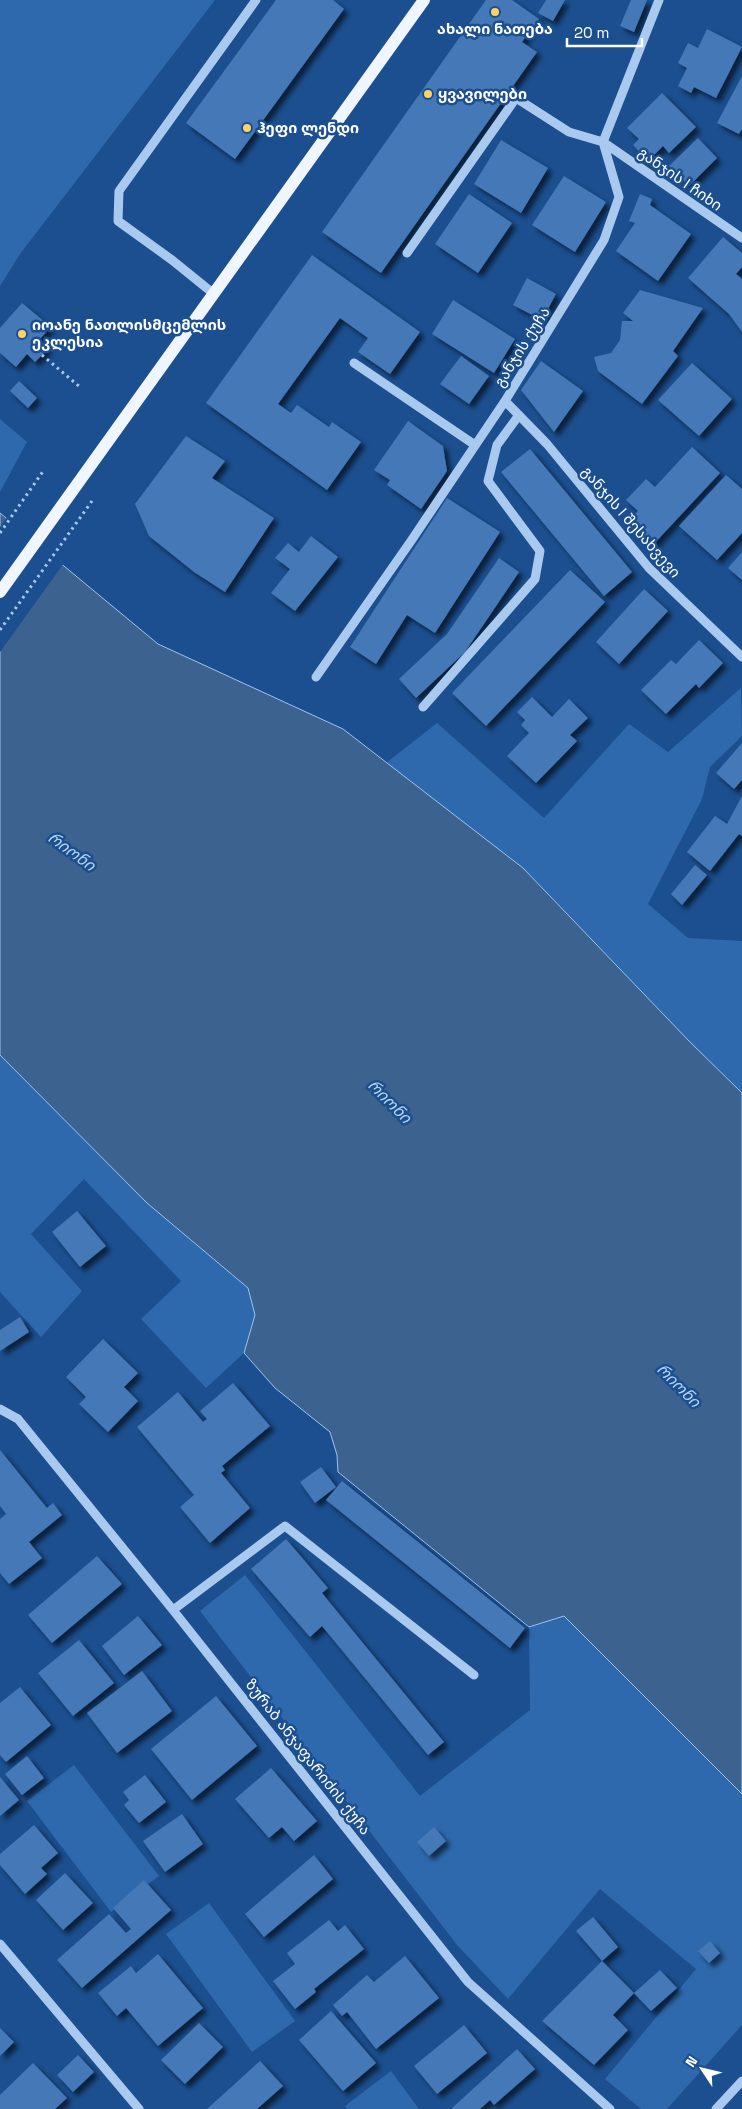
<svg xmlns="http://www.w3.org/2000/svg" width="742" height="2109" font-family="'Space Grotesk','Noto Sans Georgian',sans-serif">
  <style>
    .green { fill: #2e69ad }
    .water { fill: #3c6290; stroke: #9cc4f0 }
    .pier { fill: #1b4f8f }
    .building { fill: #4478b7; filter: url(#shadow) }
    .lines { fill: none; stroke-linecap: round; stroke-linejoin: round }
    .path { stroke: #a9c9ee; stroke-width: 3; stroke-dasharray: 2.5 4; stroke-linecap: butt }
    .minor { stroke: #a9c9ee; stroke-width: 9 }
    .major { stroke: #f0f6ff; stroke-width: 12 }
    .poi-dot { fill: #ffd166; stroke: #1b4f8f; stroke-width: 2 }
    .labels { text-anchor: middle; stroke-width: 5; stroke-linejoin: round; paint-order: stroke }
    .poi-label { font-size: 15px; font-weight: bold; fill: #fff; stroke: #1b4f8f; text-anchor: start }
    .street-label { font-size: 15px; fill: #fff; stroke: #1b4f8f }
    .water-label { font-size: 16px; font-style: italic; fill: #b5d3f5; stroke: #1b4f8f }
  </style>
  <defs>
    <filter id="shadow"><feDropShadow dx="4.5" dy="4.5" stdDeviation="2.5" flood-color="#0009"/></filter>
  </defs>
  <rect width="100%" height="100%" fill="#1b4f8f"/>
  <path class="green" d="M0,0h215l-195,254 -20,32z
    M0,419l27,23 -27,50z
    M741,688l1,48 -32,31 -8,32 -54,105 40,34 54,3v152l-53,-52 -166,-173 -137,-105 51,-40 107,95 85,-94 39,28z
    M0,1055l147,148 101,85 7,27 -11,38 -38,35 -65,-69 40,-38 -97,-102 -53,55 51,57 -41,46 -41,-45z
    M245,1575l175,221 110,-86 -1,-83 35,-11 178,177v232l-75,84h-26l-36,-30 91,-110 -96,-80 -92,110 -51,-54 -257,-334z
    M74,1765l85,111 -48,36 -84,-111z
    M209,1903l86,118 -43,31 -86,-118z
    M391,2071l28,38h-72l-2,-3z"/>
  <path class="water" d="M0,513l158,131 185,85 180,139 166,173 53,52v701l-178,-178 -35,11 -191,-155 -1,-17 -7,-23 -55,-44 -31,-35 11,-38 -7,-27 -101,-85 -147,-148z"/>
  <path class="pier" d="M8,516l56,47 -64,89v-125z"/>
  <path class="building" d="M276,0h57l11,9 -109,150 -49,-36z
    M486,0h26l27,19 -17,23 15,10 -156,221 -59,-41z
    M546,0h19l-12,21 -15,-8z
    M631,0h16l-13,32 -14,-6z
    M707,29l35,18 -26,51 -22,-11 -3,6 -13,-7 9,-18 -9,-5 10,-20 10,5z
    M742,76v53l-3,5 -22,-11z
    M662,93l34,34 -27,26 -6,-7 -15,15 -15,-16 6,-6 -12,-11z
    M698,138l19,20 -28,28 -20,-20z
    M501,140l47,28 -27,45 -47,-29z
    M564,176l42,26 -31,50 -43,-27z
    M469,194l43,29 -34,50 -43,-29z
    M640,194l12,5 -2,6 41,29 -33,47 -42,-30 19,-28 -6,-2z
    M723,237l19,16v14l-6,7 6,5v53l-13,-18 -41,-36z
    M312,255l108,77 -30,42 -32,-22 10,-14 -28,-20 -62,86 13,9 6,-8 32,22 3,-5 29,20 -34,48 -121,-87z
    M527,278l29,16 -14,26 -29,-15z
    M640,290l63,18 -30,43 5,5 -36,48 -44,-33 -4,-14 17,-4 9,-13 2,-19h11l-10,-8z
    M453,300l62,39 -21,34 -62,-39z
    M22,303l29,24 -12,13 9,8 -6,7 -7,7 -8,-8 -11,13 -16,-14v-25z
    M461,356l28,20 -20,28 -29,-20z
    M541,361l42,30 -29,41 -33,-42z
    M692,363l40,36 -33,37 -41,-36z
    M19,381l18,17 -9,10 -18,-17z
    M408,421l35,25 4,25 -26,38 -34,-24 3,-5 -16,-10z
    M186,436l39,25 -13,17 62,40 -49,74 -31,-20 -45,-36 -14,-32z
    M692,447l28,26 -69,74 -25,-24 12,-12 -12,-11 20,-21 9,8z
    M530,449l102,123 -28,24 -103,-124z
    M726,475l16,14v44l-25,27 -38,-34z
    M447,498l53,34 -65,101 -28,-18 -31,49 -26,-17z
    M311,536l27,21 -43,54 -24,-18 19,-24 -15,-11 13,-15 11,9z
    M742,552v28l-14,-12z
    M499,558l20,14 -54,80 -49,46 -17,-19 48,-45z
    M570,570l35,32 -119,124 -34,-33z
    M644,589l24,22 -49,53 -23,-22z
    M699,640l24,23 -24,25 -3,-4 -30,30 -25,-24 30,-30 5,4z
    M532,697l20,20 17,-18 19,19 -18,17 7,6 -41,42 -29,-27 22,-23 -8,-8 4,-5 -8,-8z
    M742,743v37l-8,9 -18,-16z
    M742,796v40l-3,-2 -29,37 -23,-19 28,-36 12,8z
    M695,865l12,10 -25,30 -11,-11z
    M77,1211l29,35 -26,21 -28,-35z
    M20,1317l9,15 -29,19v-21z
    M103,1339l35,34 -14,14 14,14 -30,31 -29,-28 7,-7 -20,-20z
    M233,1383l37,43 -48,40 3,4 -4,3 29,35 -40,35 -30,-36 14,-12 -57,-68 41,-35 25,30 4,-3 -7,-8z
    M0,1450l47,58 6,-5 9,12 -33,27 13,16 -33,26 -9,-11v-54l6,-5 -6,-8z
    M321,1467l15,20 -21,16 -15,-21z
    M342,1481l183,147 -15,20 -184,-148z
    M286,1539l42,49 -6,5 122,149 -16,13 -106,-129 -12,11 -59,-68z
    M97,1556l25,28 -70,59 -24,-28z
    M138,1616l24,29 -38,30 -22,-29z
    M79,1640l35,43 -41,33 -35,-43z
    M142,1671l30,40 -55,42 -30,-40z
    M20,1687l31,38 -45,37 -6,-7v-52z
    M216,1696l41,50 -65,54 -41,-51z
    M27,1756l17,22 -22,17 -17,-21z
    M271,1768l46,53 -23,20 -12,-14 -13,11 -34,-39z
    M145,1775l21,27 -27,21 -15,-18 5,-5 -6,-8z
    M0,1777l19,23 -19,16z
    M182,1814l21,30 -38,28 -22,-31z
    M34,1825l24,28 -17,15 6,6 -22,20 -25,-29v-11z
    M434,1827l12,14 -17,15 -12,-14z
    M314,1855l19,24 -69,58 -19,-23z
    M65,1873l28,30 -30,27 -27,-30z
    M144,1880l27,30 -89,78 -25,-28 52,-46 17,19 5,-4 -18,-21z
    M593,1917l25,30 -16,14 32,32 26,-23 17,18 -26,23 -17,-18 -21,22 15,15 -34,35 -52,-44 60,-60 -26,-30z
    M329,1920l9,11 7,-6 19,24 -50,40 2,3 -21,17 -22,-28 22,-17 -8,-11z
    M710,1941l10,12 -11,10 -11,-12z
    M158,1954l45,54 -45,38 -32,-38 -9,8 -19,-23 33,-27 5,7z
    M405,1956l34,42 -63,51 -29,-37 -5,4 -9,-11 34,-30 7,7z
    M331,2011l45,52 -33,28 -44,-51z
    M199,2023l24,24 -38,37 -24,-24z
    M464,2025l23,28 -50,41 -23,-28z
    M0,2028l14,14 -14,14z
    M517,2049l18,20 -41,36 -4,-5 -10,9h-27l-1,-1z
    M78,2055l16,17 -21,20 -16,-17z
    M260,2061l23,25 -26,23h-50z
    M33,2063l34,35 -12,11h-55v-14z"/>
  <g class="lines">
    <path class="path" d="M42,355l38,32
      M0,533l44,-63
      M0,630l92,-129"/>
    <path class="minor" d="M407,253l109,-155 53,34 34,10 139,96
      M214,294l-42,-34 -54,-39 1,-30 137,-191
      M354,363l121,82
      M505,401l42,43 102,124 93,89
      M316,677l95,-136 94,-140 99,-161 15,-43 -16,-55 56,-142
      M423,707l112,-128 5,-28 -52,-70 9,-36 22,-30
      M0,1409l18,10 155,191 295,372 142,127
      M173,1610l112,-84 189,149
      M0,1944l139,165
      M716,2109l26,-28"/>
    <path class="major" d="M0,592l424,-592"/>
  </g>
  <g class="poi-dot">
    <circle cx="495" cy="12" r="5"/>
    <circle cx="428" cy="94" r="5"/>
    <circle cx="247" cy="128" r="5"/>
    <circle cx="22" cy="334" r="5"/>
  </g>
  <g class="labels">
    <g class="poi-label">
      <text x="495" y="34" text-anchor="middle">ახალი ნათება</text>
      <text x="438" y="99">ყვავილები</text>
      <text x="257" y="133">ჰეფი ლენდი</text>
      <text x="32" y="330">იოანე ნათლისმცემლის<tspan x="32" dy="17">ეკლესია</tspan></text>
    </g>
    <g class="street-label">
      <text transform="translate(680 179) rotate(35)" y="5">განჯის I ჩიხი</text>
      <text transform="translate(522 347) rotate(-58)" y="5">განჯის ქუჩა</text>
      <text transform="translate(631 522) rotate(49)" y="5">განჯის I შესახვევი</text>
      <text transform="translate(308 1757) rotate(52)" y="5">ზურაბ ანჯაფარიძის ქუჩა</text>
    </g>
    <g class="water-label">
      <text transform="translate(72 851) rotate(36)" y="6">რიონი</text>
      <text transform="translate(390 1101) rotate(45)" y="6">რიონი</text>
      <text transform="translate(679 1385) rotate(45)" y="6">რიონი</text>
    </g>
  </g>
  <g transform="translate(702 2069) rotate(305)" stroke="#1b4f8f" stroke-width="4" paint-order="stroke">
  <path d="M0-4L9 19L0 12L-9 19Z" fill="#ffffff"/>
  <text y="-8" font-size="14" font-weight="bold" text-anchor="middle" fill="#ffffff">N</text>
  </g>
  <path d="M567 38v8h75v-8" fill="none" stroke="#ffffff" stroke-width="2.5"/>
  <text x="574" y="38" font-size="15" fill="#ffffff" stroke="#1b4f8f" stroke-width="4" paint-order="stroke">20 m</text>
</svg>
